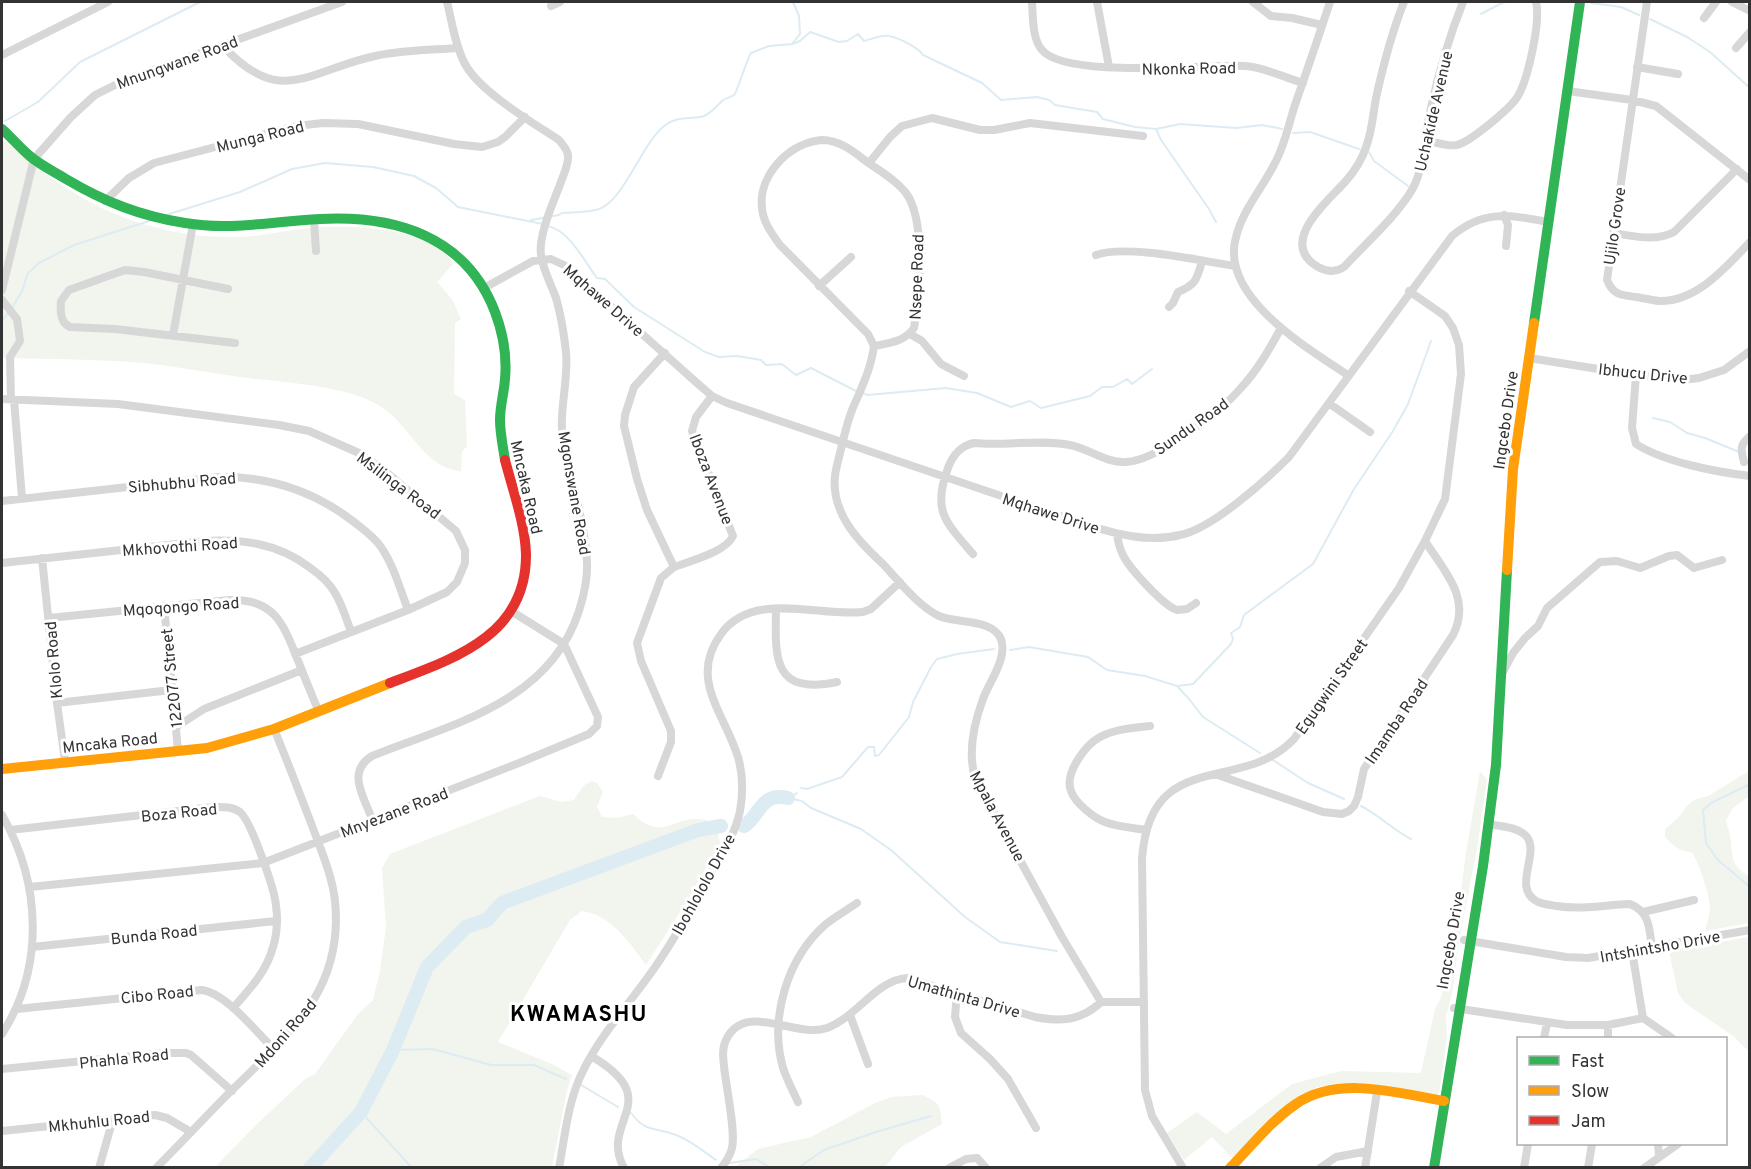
<svg xmlns="http://www.w3.org/2000/svg" width="1751" height="1169" font-family="Overpass,sans-serif">
  <style>
    .green { fill: #f1f5ed }
    .lines { fill: none; stroke-linecap: round; stroke-linejoin: round }
    .stream { stroke: #ddebf3; stroke-width: 2 }
    .river { stroke: #ddebf3; stroke-width: 14 }
    .street { stroke: #d7d7d7; stroke-width: 8 }
    .fast { stroke: #30b455; stroke-width: 10 }
    .slow { stroke: #ff9f0a; stroke-width: 10 }
    .jam { stroke: #e5322d; stroke-width: 10 }
    .labels { text-anchor: middle; stroke-width: 6; stroke-linejoin: round; paint-order: stroke }
    .street-label { font-size: 16px; fill: #333; stroke: #fff }
    .district-label { font-size: 22px; font-weight: bold; letter-spacing: 1.5px; fill: #000; stroke: #fff }
  </style>
  <rect width="100%" height="100%" fill="#fff"/>
  <path class="green" d="M2,139c49,41 93,74 156,89 27,7 55,10 82,9 27,-1 54,-9 82,-10 34,-2 113,2 131,37l-16,18 15,17 9,20 -6,4 -1,71 11,6 2,46 -5,6 -1,19c-31,-1 -49,-37 -69,-56 -11,-10 -26,-17 -40,-21 -34,-10 -69,-12 -104,-16 -32,-4 -64,-10 -95,-14 -50,-5 -101,-5 -151,-6z
    M1480,771l7,9 -1,6 -9,63 -17,87 -8,58 -6,22 1,22 -8,56c-45,-4 -103,-25 -143,4 -23,17 -43,41 -64,60l-20,-21 -28,23 -17,-27 30,-21 29,22 66,-50 49,-13 80,2 14,-64 6,-11 14,-62 11,-83z
    M1749,771v25l-17,13 -6,12c1,5 3,9 4,14 3,18 -1,31 19,41v47l-44,8c2,-8 5,-16 5,-24 0,-10 -12,-49 -19,-55 -13,-1 -17,-6 -26,-15v-8l13,-11 8,-11 8,-7 14,-4z
    M592,781l5,2 6,9 -6,15 5,10 15,1 16,-4c32,30 38,-1 74,6l11,14 2,9 -36,63 -38,59c-16,-22 -35,-50 -64,-54l-12,9 -72,122 54,22 20,11 -5,15 -15,77h-337l42,-43 48,-45 10,-5 43,-60 15,-14 7,-29 6,-44 -4,-59 8,-14 150,-58 21,6 13,-2 9,-14z
    M1749,937h1l-1,113 -4,-2 -12,-12 -48,-33 -7,-10 -9,-42z
    M922,1095c19,8 18,10 20,29l-41,23 -16,20h-150l23,-18 53,-12 66,-35 15,-5z"/>
  <g class="lines">
    <path class="stream" d="M1591,3l30,4 18,8
      M1481,14l23,-12
      M1650,19l37,18 23,15 40,36
      M792,44l8,-3 10,-9 29,10 8,-1 11,-7 6,7c6,-1 13,-5 19,-5 10,-2 35,11 40,19l59,28 19,17 36,-3 12,3 6,5 42,7 6,7 32,8 21,2 24,-5 56,4 26,-3 20,4
      M5,121l33,-19 42,-40 120,-60
      M1156,129l5,11 48,69 7,13
      M1293,133l17,-1 49,17
      M1369,152l5,9 34,25
      M166,215l74,-23 52,-23 33,-6 48,4 41,9 22,12 22,19 85,17
      M531,220l28,-5 3,-2c12,-1 25,0 37,-4 25,-9 42,-64 65,-83 14,-11 27,-6 40,-10 7,-3 12,-9 18,-15 3,-3 8,-3 12,-6 3,-2 12,-34 17,-42l18,-7 23,-2 8,-10 -1,-18 -6,-14
      M548,226c22,5 36,35 49,52l8,1 29,28 71,45 14,5 18,-1 24,4 5,5 16,-1 14,11 15,-7 47,24
      M12,308l10,-17 6,-18 11,-10 35,-18 75,-24
      M2,321l7,-9
      M863,393l4,2 79,-7 31,5 34,14 19,-6 11,7 49,-12 12,-9h11l14,-8 5,5 20,-15
      M1653,418l17,4 17,11 18,5 34,14
      M1010,650l19,-3 59,10 19,13 38,6 32,10 16,-2 38,-40 2,-5 -2,-6 9,-6 4,-12 69,-51 41,-75 39,-58 15,-27 23,-63
      M1177,686l12,13 14,18 57,36
      M1273,760l35,23 36,16
      M1750,784l-39,19 -8,7 3,33 12,17 32,27
      M801,788l6,1 35,-12 26,-30h6l1,9 4,-1 30,-38 4,-15 18,-35 6,-8 20,-5 37,-5
      M788,798l14,3 9,7 50,21 30,21 74,67 35,25 57,9
      M789,798l8,-5
      M1361,806c18,9 32,24 50,33
      M393,1050l40,-1 58,16h43l32,14
      M581,1085l37,22
      M361,1112l51,56
      M631,1113c16,21 23,13 45,22 14,5 27,16 40,25
      M730,1163l26,-4 15,9
      M798,1168l26,-18 52,-18 55,-16"/>
    <path class="river" d="M744,826c17,-11 16,-34 44,-28
      M310,1168l51,-56 32,-62 34,-83 39,-40 21,-7 15,-17 196,-73 23,-4"/>
    <path class="street" d="M1032,2c1,14 0,37 10,48 24,29 163,14 203,16 19,1 40,12 58,17
      M1097,2l12,65
      M1253,2l18,14 21,2 30,7
      M1330,2c-11,34 -23,68 -35,103 -6,18 -10,39 -19,56 -12,25 -33,48 -40,76 -17,60 72,111 113,139
      M1404,2c-12,30 -21,64 -28,96 -3,16 -4,34 -10,49 -4,13 -13,26 -21,35 -18,20 -68,61 -27,85 9,5 17,6 26,0 21,-23 54,-52 69,-79 11,-20 12,-54 17,-76 8,-37 19,-75 33,-110
      M1647,2l-40,278c6,15 14,15 29,17 7,1 15,3 23,4 38,1 67,-34 91,-59
      M1732,2l18,9
      M551,6l9,-4
      M1704,18l12,-16
      M223,46c58,63 86,24 152,10 27,-6 56,-6 83,-8
      M1736,48l14,-16
      M2,55l106,-53
      M1637,67l41,7
      M1568,91l64,9 24,6 94,74
      M1425,140c10,2 22,7 32,5 13,-3 54,-37 61,-49 10,-17 23,-75 18,-94
      M869,163l21,-26 12,-11 30,-8 48,12h14l36,-7 113,13
      M105,201l24,-23 25,-15 142,-37 27,-3 35,1 96,20 28,3 16,-5 7,-5 20,-20
      M1504,215l4,10 -2,21
      M314,220l2,31
      M1613,233c21,3 42,9 61,-1l63,-63
      M1096,255c29,-11 106,6 139,11
      M819,286l32,-29
      M484,288l49,-27 18,-2 15,7 131,117 15,13 15,7 357,121c32,10 64,19 96,11 32,-6 86,-55 109,-78l163,-221c32,-27 58,-21 96,-14
      M228,289l-84,-17 -19,-2 -56,20 -8,11c-1,10 -1,22 9,26l45,2 120,14
      M2,290l32,-131 37,-42 24,-22 30,-15 217,-78
      M2,300l15,19 3,22 -10,16 1,43
      M1169,307l4,-4 5,-11c18,-7 19,-13 24,-31
      M910,334l12,7 19,23 23,12
      M173,335l20,-111
      M874,346c16,-3 30,-4 40,-18 6,-32 12,-108 -8,-135 -10,-13 -26,-22 -39,-31 -13,-10 -27,-22 -45,-22 -32,2 -64,35 -60,68 1,14 10,26 18,37l88,89 6,12c-3,23 -13,43 -22,64 -5,13 -8,26 -11,39 -2,9 -5,18 -6,27 -4,37 23,65 48,88 15,16 36,43 56,52 18,8 53,2 62,23 7,19 -12,43 -18,60 -9,24 -15,54 -8,79l87,159 39,65h43
      M1529,358l107,17 47,5 16,-2 25,-8 26,-19
      M1636,375l-4,53 4,16c28,18 80,28 114,32
      M2,399l116,5 161,21 30,6 50,22 26,18 71,60 9,19v13l-8,19 -10,10 -39,18 -113,44
      M14,400l8,98
      M1330,404l40,28
      M1744,462c-3,-12 -5,-17 6,-26
      M2,501l216,-24c51,-1 96,14 136,45 10,8 20,15 27,25 13,19 19,42 27,63
      M1117,534c1,8 3,16 7,23 7,13 40,49 53,53l10,-1 9,-6
      M973,554c-28,-32 -41,-44 -25,-86 5,-13 12,-22 26,-25 31,3 65,-4 96,2 20,4 35,18 56,17 30,-1 94,-50 114,-73 17,-18 29,-39 41,-61
      M42,558l15,145 8,58
      M2,563l202,-22c39,-2 73,2 105,26 10,7 20,15 26,26 7,11 11,26 16,38
      M674,567c16,-6 52,-15 59,-31l-41,-105 4,-14 16,-21
      M164,606l14,144
      M776,609c-1,50 -3,86 61,73
      M49,618l180,-18c47,-2 55,26 70,63 6,16 13,32 20,49
      M1503,672l10,-19 12,-15 13,-12 9,-18 53,-46 17,-1 23,7 29,-12 8,-1 17,13 28,-8
      M57,703l114,-13
      M176,727l28,-18 98,-39
      M1215,774l108,38 19,2 7,-3 5,-5 4,-9 6,-28 89,-134c19,-37 -9,-64 -28,-94
      M658,776l13,-34v-11l-30,-70 -4,-18 24,-65 13,-11 -27,-57 -10,-31 -13,-53 1,-11 9,-28 31,-34
      M2,815c39,68 43,152 0,219
      M372,819c-8,-22 -26,-47 0,-63 80,-32 177,-53 207,-145 5,-16 9,-32 8,-49 -2,-40 -15,-76 -23,-115 -7,-32 5,-64 2,-95 -2,-18 -5,-37 -10,-54 -5,-14 -13,-28 -15,-43 -3,-20 13,-54 20,-73 3,-9 8,-18 7,-27 -1,-6 -5,-10 -9,-15 -27,-18 -79,-48 -94,-76 -10,-19 -13,-42 -18,-62
      M1488,824c12,2 31,3 39,13 13,17 -16,52 11,65 5,2 12,3 18,4 27,4 48,-1 74,-2 20,8 19,24 22,43
      M10,830l203,-23c9,0 19,-1 27,5 11,9 35,78 36,94 2,12 1,29 -3,41 -6,24 -24,43 -40,61
      M1147,830c-13,-2 -29,-3 -42,-8 -11,-4 -30,-19 -34,-31 -7,-17 14,-46 29,-54 15,-8 33,-9 50,-11
      M30,887l233,-24 256,-100 70,-29 8,-8 1,-9 -34,-73 -53,-33
      M1643,912l51,-12
      M1464,940l102,17 22,1 162,-28
      M32,947l244,-26
      M1632,951l11,67
      M957,992l-2,25 6,16 29,26 18,20 28,49
      M1454,1008l113,17h41l35,-7 29,20
      M17,1009l185,-19c24,3 54,42 72,59
      M850,1015l18,49
      M1544,1038l3,-15
      M1608,1038v-13
      M591,1056c77,45 7,65 33,112
      M2,1069l163,-16h21l5,2 41,36
      M798,1102c-5,-11 -11,-22 -15,-34 -14,-50 4,-110 43,-144 10,-8 21,-14 31,-21
      M2,1131l153,-16 12,3 24,14
      M1658,1144l1,13
      M99,1168l14,-49
      M156,1168c26,-26 51,-53 77,-79 57,-56 111,-99 102,-188 -3,-27 -15,-53 -24,-78 -12,-31 -24,-63 -37,-94
      M559,1168c6,-32 9,-68 24,-97 18,-37 47,-68 70,-101 20,-28 37,-59 54,-90 12,-22 28,-44 33,-69 3,-17 3,-37 -2,-54 -13,-43 -50,-78 -17,-123 32,-44 97,-17 142,-22l8,-3 29,-27
      M721,1168c5,-6 9,-12 11,-20 4,-17 -6,-61 -8,-82 -1,-9 -2,-18 2,-26 19,-40 70,-1 101,-12 30,-11 49,-48 80,-50l128,39c26,5 46,4 66,-15
      M949,1168l17,-9 11,-1 9,10
      M1183,1168l-31,-52 -7,-26 -3,-231c8,-113 99,-64 152,-120l105,-151 26,-47 20,-42 16,-125 -2,-29 -6,-17 -8,-12 -36,-25
      M1320,1168l16,-11 32,-6
      M1365,1168l12,-76
      M1524,1168l4,-24
      M1588,1168l4,-24
      M1644,1168l34,-24"/>
    <path class="fast" d="M2,129c10,9 19,20 29,28 11,9 24,15 35,22 39,23 74,37 119,44 48,8 88,-2 135,-4 75,-4 146,17 175,93 8,21 12,45 10,67 -1,14 -5,27 -5,41 0,13 3,27 5,40
      M1534,323l46,-321
      M1434,1168l49,-302 13,-101 11,-195"/>
    <path class="slow" d="M1507,570l6,-101 21,-146
      M2,769l205,-21 67,-19 116,-46
      M1230,1168c21,-22 41,-47 66,-64 42,-29 102,-11 148,-3"/>
    <path class="jam" d="M390,683c63,-24 137,-47 136,-129 -1,-31 -13,-63 -21,-94"/>
  </g>
  <g class="labels">
    <g class="street-label">
      <text transform="translate(177 62) rotate(-20)" y="6">Mnungwane Road</text>
      <text transform="translate(1189 68) rotate(-1)" y="6">Nkonka Road</text>
      <text transform="translate(1433 111) rotate(-77)" y="6">Uchakide Avenue</text>
      <text transform="translate(260 136) rotate(-14)" y="6">Munga Road</text>
      <text transform="translate(1614 226) rotate(-82)" y="6">Ujilo Grove</text>
      <text transform="translate(916 277) rotate(-88)" y="6">Nsepe Road</text>
      <text transform="translate(604 300) rotate(41)" y="6">Mqhawe Drive</text>
      <text transform="translate(1643 373) rotate(6)" y="6">Ibhucu Drive</text>
      <text transform="translate(1505 420) rotate(-82)" y="6">Ingcebo Drive</text>
      <text transform="translate(1191 426) rotate(-35)" y="6">Sundu Road</text>
      <text transform="translate(712 479) rotate(69)" y="6">Iboza Avenue</text>
      <text transform="translate(182 482) rotate(-5)" y="6">Sibhubhu Road</text>
      <text transform="translate(399 485) rotate(37)" y="6">Msilinga Road</text>
      <text transform="translate(527 487) rotate(77)" y="6">Mncaka Road</text>
      <text transform="translate(575 493) rotate(80)" y="6">Mgonswane Road</text>
      <text transform="translate(1051 513) rotate(18)" y="6">Mqhawe Drive</text>
      <text transform="translate(180 546) rotate(-4)" y="6">Mkhovothi Road</text>
      <text transform="translate(181 606) rotate(-4)" y="6">Mqoqongo Road</text>
      <text transform="translate(53 660) rotate(-95)" y="6">Klolo Road</text>
      <text transform="translate(171 678) rotate(-96)" y="6">122077 Street</text>
      <text transform="translate(1331 686) rotate(-55)" y="6">Egugwini Street</text>
      <text transform="translate(1396 721) rotate(-56)" y="6">Imamba Road</text>
      <text transform="translate(110 742) rotate(-6)" y="6">Mncaka Road</text>
      <text transform="translate(179 812) rotate(-6)" y="6">Boza Road</text>
      <text transform="translate(394 812) rotate(-21)" y="6">Mnyezane Road</text>
      <text transform="translate(998 816) rotate(62)" y="6">Mpala Avenue</text>
      <text transform="translate(703 884) rotate(-61)" y="6">Ibohlololo Drive</text>
      <text transform="translate(154 934) rotate(-6)" y="6">Bunda Road</text>
      <text transform="translate(1450 940) rotate(-80)" y="6">Ingcebo Drive</text>
      <text transform="translate(1660 946) rotate(-10)" y="6">Intshintsho Drive</text>
      <text transform="translate(157 994) rotate(-6)" y="6">Cibo Road</text>
      <text transform="translate(964 996) rotate(16)" y="6">Umathinta Drive</text>
      <text transform="translate(285 1033) rotate(-49)" y="6">Mdoni Road</text>
      <text transform="translate(124 1058) rotate(-6)" y="6">Phahla Road</text>
      <text transform="translate(99 1121) rotate(-6)" y="6">Mkhuhlu Road</text>
    </g>
    <g class="district-label">
      <text x="579" y="1021">KWAMASHU</text>
    </g>
  </g>
  <rect width="1751" height="1169" fill="none" stroke="#333333" stroke-width="6"/>
  <rect x="1517" y="1037" width="210" height="108" fill="#ffffff" stroke="#adadad" stroke-width="1.5"/>
  <rect x="1529" y="1056" width="30" height="9" fill="#30b455" stroke="#adadad" stroke-width="1.5"/>
  <text x="1571" y="1067" font-size="18" fill="#333333">Fast</text>
  <rect x="1529" y="1086" width="30" height="9" fill="#ff9f0a" stroke="#adadad" stroke-width="1.5"/>
  <text x="1571" y="1097" font-size="18" fill="#333333">Slow</text>
  <rect x="1529" y="1116" width="30" height="9" fill="#e5322d" stroke="#adadad" stroke-width="1.5"/>
  <text x="1571" y="1127" font-size="18" fill="#333333">Jam</text>
</svg>
